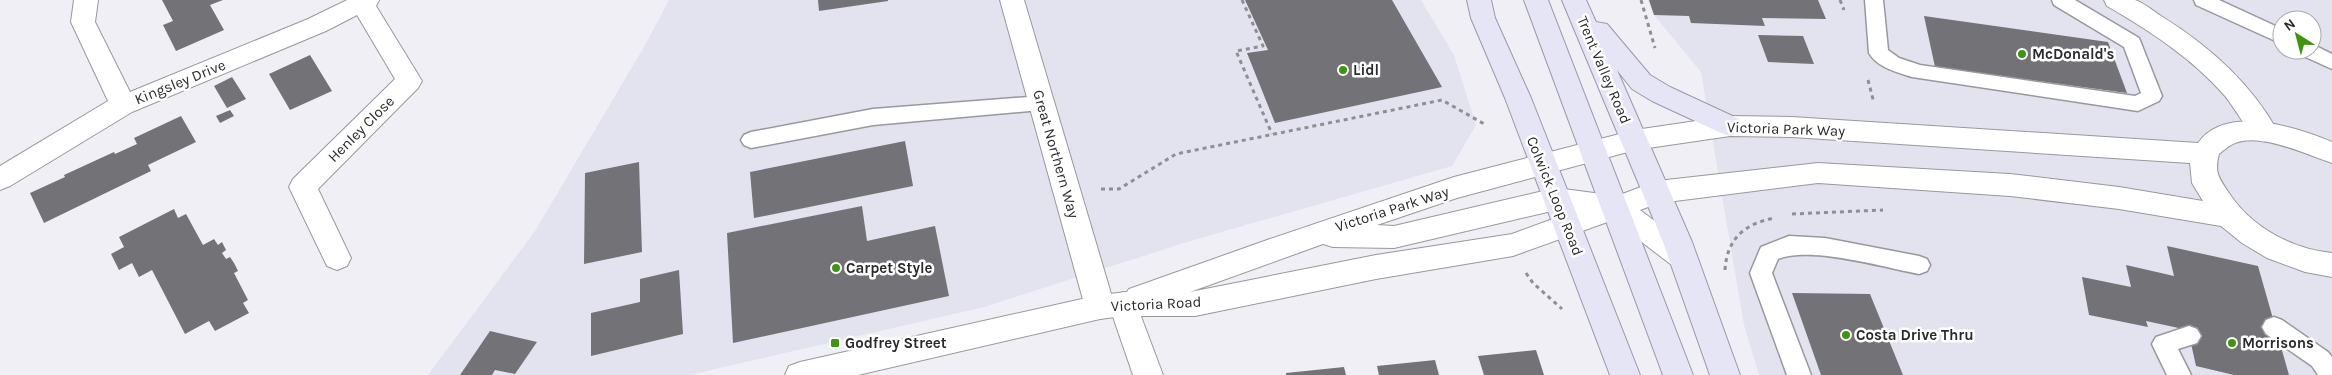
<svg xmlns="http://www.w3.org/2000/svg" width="2332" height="375" font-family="Karla,sans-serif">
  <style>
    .built { fill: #e3e3f0; fill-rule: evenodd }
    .building { fill: #737377 }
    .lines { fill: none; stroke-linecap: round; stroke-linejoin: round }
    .service-casing { stroke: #98989d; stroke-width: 3 }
    .minor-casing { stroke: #98989d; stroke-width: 2 }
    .tertiary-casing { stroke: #98989d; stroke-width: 2 }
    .primary-casing { stroke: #9998aa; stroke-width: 2 }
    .path { stroke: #8f8e92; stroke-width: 3; stroke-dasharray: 4 4; stroke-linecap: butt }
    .service { fill: #fff; fill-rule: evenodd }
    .minor { fill: #fff; fill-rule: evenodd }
    .tertiary { fill: #fff; fill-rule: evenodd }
    .primary { fill: #e6e5f5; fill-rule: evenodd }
    .poi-dot { fill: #3e960c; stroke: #fff; stroke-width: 2 }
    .labels { text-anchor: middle; stroke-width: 5; stroke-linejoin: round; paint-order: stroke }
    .poi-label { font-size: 15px; font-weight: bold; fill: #2a2a2c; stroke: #fff; text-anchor: start }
    .street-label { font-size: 15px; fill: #2a2a2c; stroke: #fff }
  </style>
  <rect width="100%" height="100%" fill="#f0eff5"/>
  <path class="built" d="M669,0h752l33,55 22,70 -24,41 -265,76 -203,65 -295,68h-261l107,-144 109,-184z
    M1648,0h684v375h-573l-15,-50 -43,-253 -47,-57zM2282,20h30v30h-30z"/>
  <path class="building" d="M162,0h61l-13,5 14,25 -48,21 -13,-26 10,-4z
    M818,0h70v1l-69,10z
    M1245,0h147l50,87 -167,36 -28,-70 21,-3z
    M1649,0h169l8,19 -64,-1 3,8 -74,-3 -2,-7 -35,-1z
    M1924,16l184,26 19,51 -192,-26z
    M1758,35l45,1 11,28 -46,-2z
    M310,55l22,36 -42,19 -21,-36z
    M232,77l14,22 -19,9 -13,-22z
    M230,110l4,6 -14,7 -4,-7z
    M181,116l15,26 -48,23 3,6 -107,52 -14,-30 35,-16 -1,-2 50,-23 1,2 22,-10 -3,-6z
    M905,141l8,45 -159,32 -4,-46z
    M639,162l3,90 -58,12 1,-91z
    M862,206l5,35 68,-15 14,70 -216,47 -6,-110z
    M174,209l4,9 8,-4 17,31 11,-6 4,6 4,-3 4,8 -4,3 4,6 4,-2 4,6 4,8 -4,2 14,27 -5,3 6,10 -34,18 -6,-10 -24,13 -33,-64 -13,7 -7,-14 -13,7 -8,-16 13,-7 -5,-10z
    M2167,246l91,20 31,109h-55l-38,-9 -8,-36 -42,-9 2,6 -59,-12 -7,-38 49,10 -5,-22 48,11z
    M679,270l4,64 -92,22v-43l49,-11v-23z
    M1792,293l78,1 33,81h-82z
    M490,331l47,11 -22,32 -20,-4 -3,5h-32z
    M1536,350l8,25h-60l-6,-19z
    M1435,360l4,15h-60l-2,-9z
    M1344,367l2,8h-60v-2z"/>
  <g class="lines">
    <defs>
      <path id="service" d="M1865,0h18l5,50 11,8 21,7 215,31 6,-3 -17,-46 -70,-42 -2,-5h23l64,38 23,58 -3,5 -21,10 -226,-34c-15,-5 -34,-9 -43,-24z
        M2194,0h25l63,29v15l-86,-39z
        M2312,44l20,10v15l-31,-14 -3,-5h14z
        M1041,96l7,2 3,5 -3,5 -7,2 -168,15 -122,23 -7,-3 -3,-5 3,-5 7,-3 122,-23z
        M1789,236l36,2 94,18 8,3 3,6 -3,6 -8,3c-37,-7 -108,-28 -141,-15l-6,14 39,102h-24l-37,-102 11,-26z
        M2274,317l8,3 46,32 4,5v18h-14l-6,-9 -46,-32 -4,-7 4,-7z
        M2189,326l8,3 4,7 -4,7 -19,6 13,26h-24l-15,-31 4,-7z"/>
      <path id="minor" d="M74,0h24l-3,22 35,70 178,-73 39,-19h32l-3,6 46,75 -4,7 -100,101 33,69 -4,8 -10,4 -10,-4 -38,-79 4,-8 102,-100 -38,-64 -31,16 -194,81 -122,74 -10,4v-24l108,-65 -37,-79z
        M1000,0h24l88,297 11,-5 10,3 30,80h-30l-21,-61 -12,5 -10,-3 -5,-9z
        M2104,0c9,0 22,0 31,0 9,3 18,11 26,16 47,29 90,67 117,116l-4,7c-6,2 -12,4 -18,0 -5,-3 -24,-35 -31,-43 -33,-38 -75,-65 -118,-90z"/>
      <path id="tertiary" d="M1730,116l62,1 406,26c27,-39 99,-16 134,-1v21c-26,-8 -74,-33 -101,-18 -4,2 -8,6 -12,9 -5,19 0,24 10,39 22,34 63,56 103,60v24l-27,-5 -38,-14 -25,-15 -21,-17 -102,-17 -109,-13 -192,-13 -159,20 -19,7 53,40 4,8 -4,8 -10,4 -10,-4 -60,-46 -100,36 -137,23 -181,37h-72l-23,3 -242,56h-73l4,-9 11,-4 300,-67 27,-3 2,-3 141,-50 184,-62 181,-47zM1730,136l62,1 398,26 2,20 11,18 -84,-14 -109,-13 -192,-11 -161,18 -40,15 -61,-8 -162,38 -17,-1 80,-27 178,-48zM1556,210l16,2 -60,22 -136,21 -186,37 133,-48 10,3 61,1z"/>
      <path id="primary" d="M1467,0h24l4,18 36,80 109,277h-30l-105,-277 -34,-80z
        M1524,0h24l145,375h-30z
        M1562,0h24l10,22 11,2 43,51 20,12 69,32 4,7 -4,7 -9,3 -9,-3 -69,-32 -20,-12 -15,-19 75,172 48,133h-30l-47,-133z"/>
    </defs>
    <use href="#service" class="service-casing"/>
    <use href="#minor" class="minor-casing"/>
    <use href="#tertiary" class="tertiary-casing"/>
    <use href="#primary" class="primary-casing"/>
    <path class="path" d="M1242,0l21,46 -27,5 36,83
      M1641,0l14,48
      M1840,0l4,10
      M1868,80l6,23
      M1101,189h18l57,-35 266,-54 44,25
      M1792,214l91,-4
      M1725,270c2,-32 20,-46 49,-52
      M1526,273l7,10 29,26"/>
    <use href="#service" class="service"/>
    <use href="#minor" class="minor"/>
    <use href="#tertiary" class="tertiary"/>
    <use href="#primary" class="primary"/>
  </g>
  <g class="poi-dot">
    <circle cx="2022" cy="54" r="5"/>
    <circle cx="1343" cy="70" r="5"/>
    <circle cx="836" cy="268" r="5"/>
    <circle cx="1846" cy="335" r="5"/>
    <rect x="830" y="338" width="10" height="10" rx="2.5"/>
    <circle cx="2232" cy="343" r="5"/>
  </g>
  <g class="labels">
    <g class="poi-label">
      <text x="2032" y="59">McDonald's</text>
      <text x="1353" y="75">Lidl</text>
      <text x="846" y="273">Carpet Style</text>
      <text x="1856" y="340">Costa Drive Thru</text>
      <text x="845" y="348">Godfrey Street</text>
      <text x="2242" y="348">Morrisons</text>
    </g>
    <g class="street-label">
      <text transform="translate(1604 70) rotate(67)" y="5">Trent Valley Road</text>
      <text transform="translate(180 82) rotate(-22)" y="5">Kingsley Drive</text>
      <text transform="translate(361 129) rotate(-45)" y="5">Henley Close</text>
      <text transform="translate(1786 129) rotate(2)" y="5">Victoria Park Way</text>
      <text transform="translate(1056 154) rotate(74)" y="5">Great Northern Way</text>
      <text transform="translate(1555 196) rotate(68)" y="5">Colwick Loop Road</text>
      <text transform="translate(1392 209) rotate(-18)" y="5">Victoria Park Way</text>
      <text transform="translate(1156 304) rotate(-3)" y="5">Victoria Road</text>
    </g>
  </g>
  <g transform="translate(2297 35) rotate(324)"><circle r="24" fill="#ffffff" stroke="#aaaaab"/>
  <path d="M0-4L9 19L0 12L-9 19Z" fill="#3e960c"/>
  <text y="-8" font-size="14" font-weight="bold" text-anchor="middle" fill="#2a2a2c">N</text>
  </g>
</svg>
